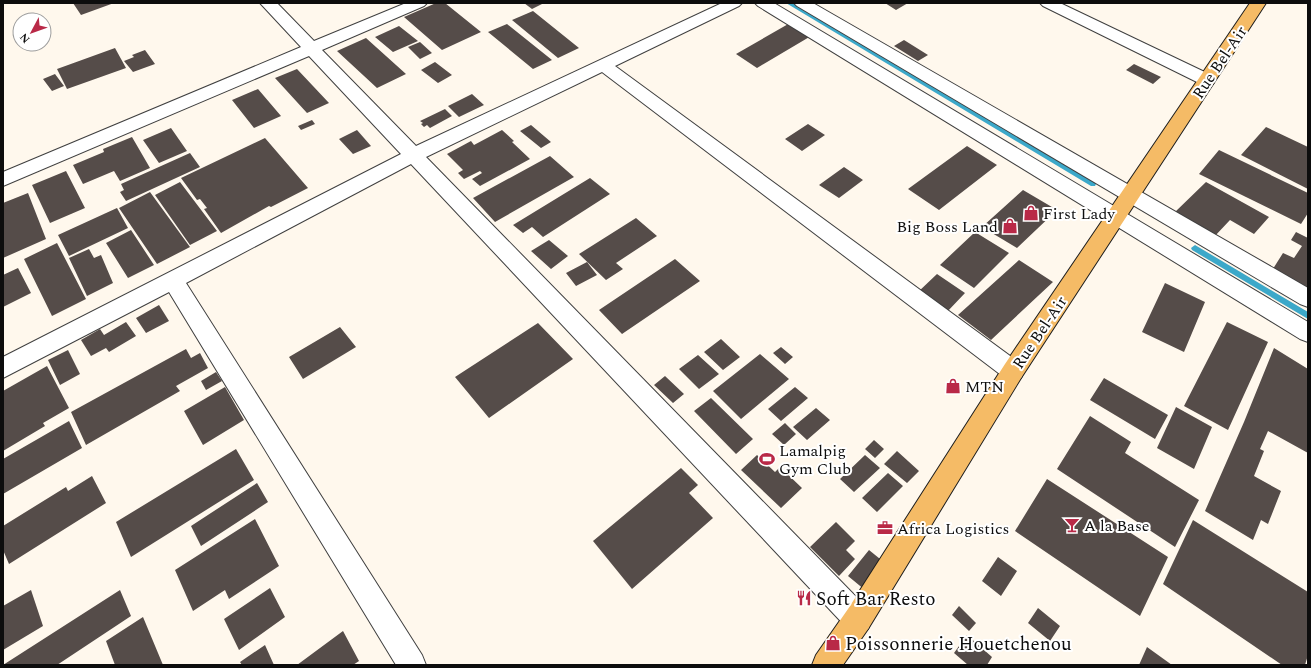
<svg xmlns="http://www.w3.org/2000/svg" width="1311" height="668" font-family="Spectral,serif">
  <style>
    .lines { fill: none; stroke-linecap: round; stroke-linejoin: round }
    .stream { fill: #3ca8c9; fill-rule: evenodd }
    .building { fill: #554c49 }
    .minor-casing { stroke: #404040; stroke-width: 2 }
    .major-casing { stroke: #1e1e1e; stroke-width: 2 }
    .minor { fill: #fff; fill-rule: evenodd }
    .major { fill: #f5bb66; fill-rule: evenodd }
    .labels { text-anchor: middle; stroke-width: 4; stroke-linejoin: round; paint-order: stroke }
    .street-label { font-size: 16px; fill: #0d0d0d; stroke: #fff }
    .poi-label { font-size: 16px; fill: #0d0d0d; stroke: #fff; text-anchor: start }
    .near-poi-label { font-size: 19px; fill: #0d0d0d; stroke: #fff; text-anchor: start }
  </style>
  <rect width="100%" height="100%" fill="#fff8ed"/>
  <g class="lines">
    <path class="stream" d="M786,3h7l302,179 1,2 -1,2h-4z
      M1195,245l113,67v7l-116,-69 -1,-2z"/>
  </g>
  <path class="building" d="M73,3h41l-33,12z
    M436,3h9l36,29 -39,18 -38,-33z
    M524,3h20l-12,6z
    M885,3h23l-12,7z
    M533,11l46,37 -21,10 -46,-38z
    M790,23l21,13 -54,32 -21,-14z
    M507,24l45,36 -19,9 -45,-37z
    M399,26l19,15 -25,11 -18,-15z
    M366,38l40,36 -29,14 -40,-37z
    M904,40l24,15 -10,6 -24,-15z
    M420,42l12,11 -12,6 -12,-12z
    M115,48l11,20 -59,21 -10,-20z
    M145,50l10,14 -22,8 -9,-11 10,-4 -2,-2z
    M435,62l17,13 -14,8 -17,-13z
    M1134,64l27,13 -8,7 -27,-14z
    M297,69l32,34 -22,10 -32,-35z
    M55,74l9,12 -12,5 -9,-12z
    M258,89l23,27 -27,12 -22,-28z
    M472,94l12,11 -25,12 -11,-11z
    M445,109l7,7 -22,12 -3,-3 -3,2 -3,-3 2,-1 -3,-2z
    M312,120l3,4 -14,6 -3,-4z
    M808,124l17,11 -23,16 -17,-12z
    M531,125l20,17 -10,6 -21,-17z
    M1266,127l42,20v42l-67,-34z
    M171,128l16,23 -28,12 -16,-23z
    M357,130l14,16 -18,8 -14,-15z
    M502,130l12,11 -2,1 18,17 -50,27 -8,-7 10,-6 -2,-2 -16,8 -6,-6 5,-3 -16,-16 24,-13 3,4z
    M132,137l18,31 -30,13 -6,-10 -31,13 -10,-19 31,-13 -1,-3z
    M265,138l43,50 -37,19 -2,-1 -48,27 -17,-24 3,-1 -7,-9 -3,1 -16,-22z
    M967,146l30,19 -58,45 -31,-21z
    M1219,150l89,43v20l-7,11 -102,-50z
    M190,153l10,14 -74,34 -6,-9 4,-2 -3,-6z
    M550,156l24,21 -79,45 -22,-24z
    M844,167l19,13 -24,18 -20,-13z
    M66,171l19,37 -35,15 -18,-38z
    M590,178l20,16 -67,43 -11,-10 -9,6 -10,-8z
    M180,182l37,49 -27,14 -35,-50z
    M1206,182l63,35 -15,17 -24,-14 -16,17 -40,-24z
    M1023,190l34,20 -40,38 -35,-21z
    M150,192l40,55 -33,17 -38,-56z
    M28,193l18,46 -43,19v-55z
    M117,208l11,20 -59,28 -11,-21z
    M636,218l21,18 -41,27 7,6 -17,11 -27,-26z
    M131,230l23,35 -26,13 -22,-35z
    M975,232l34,21 -35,35 -34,-23z
    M1296,232l12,6v53l-37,-19 12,-19 11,5 8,-12 -11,-6z
    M549,240l19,16 -17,13 -20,-18z
    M57,243l29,56 -34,17 -28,-57z
    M89,249l5,9 7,-3 12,28 -26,13 -18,-38z
    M675,259l25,22 -78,53 -23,-24z
    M1019,260l34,22 -62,58 -33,-25z
    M587,262l10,13 -21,11 -10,-13z
    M18,268l13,25 -28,14v-32z
    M937,274l28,19 -19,20 -29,-20z
    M1165,283l40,19 -21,50 -42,-20z
    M159,305l10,16 -23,12 -10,-15z
    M126,322l10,14 -27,16 -3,-4 -15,8 -10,-16 19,-11 4,6z
    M1227,322l41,20 -40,88 -44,-24z
    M538,323l35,36 -84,59 -34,-41z
    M340,327l16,20 -53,32 -14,-22z
    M721,339l19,18 -17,13 -19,-18z
    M781,347l12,10 -8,7 -12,-11z
    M1274,348l34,21v84l-40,-22 -8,18 4,2 -10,25 27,15 -13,33 -7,-4 -8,20 -48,-29 39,-89z
    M186,349l5,9 9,-5 8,15 -32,18 4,5 -94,54 -15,-33z
    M68,350l12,24 -20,11 -12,-25z
    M760,354l29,25 -48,40 -28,-28z
    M698,355l21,19 -20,15 -20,-20z
    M47,366l22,42 -26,15 2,3 -42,25v-60z
    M216,372l6,9 -16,9 -5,-9z
    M665,376l19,18 -11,9 -19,-18z
    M1104,378l64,37 -13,24 -65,-39z
    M225,387l19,33 -41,25 -19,-34z
    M795,387l13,11 -27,23 -13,-12z
    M711,398l42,41 -17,15 -42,-43z
    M1176,407l36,20 -18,42 -37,-21z
    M816,408l14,12 -23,20 -14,-13z
    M1090,416l41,26 -6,11 74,47 -24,47 -118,-78z
    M69,421l13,27 -79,46v-35z
    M785,423l11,11 -12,11 -12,-11z
    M874,440l10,9 -9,9 -10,-9z
    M236,449l18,31 -123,77 -15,-35z
    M897,451l22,20 -12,12 -23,-19z
    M757,455l18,17 5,-5 22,21 -21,20 -40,-38z
    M865,455l15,13 -26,24 -14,-13z
    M681,468l17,17 -9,8 24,25 -81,71 -39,-48z
    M888,473l15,13 -26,26 -15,-14z
    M92,476l14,27 -97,61 -6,-14v-24l63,-39 2,4z
    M1047,479l121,78 -28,59 -125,-85z
    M257,483l11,19 -67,44 -10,-20z
    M255,519l24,47 -50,33 -4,-9 -32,21 -18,-41z
    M1193,520l115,72v63l-3,10h-23l-119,-81z
    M836,522l19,19 -9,9 9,9 -16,17 -29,-29z
    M869,550l16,13 -20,27 -17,-14z
    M998,557l19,14 -16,25 -19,-15z
    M270,588l15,29 -46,33 -15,-31z
    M31,590l12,36 -40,24v-44z
    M120,590l11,26 -74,49h-54z
    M959,606l17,17 -7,8 -17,-16z
    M1038,608l22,18 -10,15 -22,-18z
    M143,617l20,48h-48l-9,-24z
    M343,631l16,30 -6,4h-56z
    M967,635l25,22 -5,8h-19l-14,-12z
    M265,645l9,20h-32l-2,-3z
    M1147,647l25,18h-33z"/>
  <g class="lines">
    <defs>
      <path id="minor" d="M260,3h17l37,38 92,-38h21l-3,3 -102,44 94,96 306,-143h20l-3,3 -124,60 406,298 3,7 -3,7 -8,3 -8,-3 -403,-306 -176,85 442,452 4,10 -4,10 -10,4 -10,-4 -437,-465 -225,119 236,372 4,10h-30l-227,-373 -166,86v-21l398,-203 -92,-98 -306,130v-14l298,-125z
        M755,3h19l534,319v20l-8,-3 -542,-333z
        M794,3h19l495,285v19l-8,-3 -503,-298z
        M1040,3h20l153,73 2,4 -2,4 -6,1 -6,-1 -158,-78z"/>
      <path id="major" d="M1250,3h16l-245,375 -153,251 -25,36h-31l4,-10 32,-46 157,-245z"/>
    </defs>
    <use href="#minor" class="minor-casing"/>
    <use href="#major" class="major-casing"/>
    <use href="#minor" class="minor"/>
    <use href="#major" class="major"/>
  </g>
  <defs>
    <symbol id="shop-bare" viewBox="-9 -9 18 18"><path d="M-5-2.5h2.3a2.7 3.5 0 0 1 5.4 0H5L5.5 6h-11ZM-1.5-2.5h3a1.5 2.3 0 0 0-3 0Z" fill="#b92947" stroke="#fff" stroke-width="2.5" paint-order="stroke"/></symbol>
    <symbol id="stadium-bare" viewBox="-9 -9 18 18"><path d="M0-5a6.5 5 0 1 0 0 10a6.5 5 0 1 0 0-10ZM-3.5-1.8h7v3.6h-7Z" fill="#b92947" stroke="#fff" stroke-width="2.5" paint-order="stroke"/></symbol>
    <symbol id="bar-bare" viewBox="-9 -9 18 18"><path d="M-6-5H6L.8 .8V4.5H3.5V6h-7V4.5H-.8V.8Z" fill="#b92947" stroke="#fff" stroke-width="2.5" paint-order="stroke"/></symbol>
    <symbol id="office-bare" viewBox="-9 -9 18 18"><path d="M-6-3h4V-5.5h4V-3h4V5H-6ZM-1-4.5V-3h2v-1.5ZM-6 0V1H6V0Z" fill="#b92947" stroke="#fff" stroke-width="2.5" paint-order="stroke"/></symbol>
    <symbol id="restaurant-bare" viewBox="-9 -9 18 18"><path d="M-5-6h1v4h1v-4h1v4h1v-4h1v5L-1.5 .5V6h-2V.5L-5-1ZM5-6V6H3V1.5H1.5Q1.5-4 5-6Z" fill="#b92947" stroke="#fff" stroke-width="2.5" paint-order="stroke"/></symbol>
  </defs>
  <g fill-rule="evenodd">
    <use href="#shop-bare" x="1020" y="202" width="22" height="22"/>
    <use href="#shop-bare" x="999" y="215" width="22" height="22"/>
    <use href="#shop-bare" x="942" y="375" width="22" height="22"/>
    <use href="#stadium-bare" x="756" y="448" width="22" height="22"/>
    <use href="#bar-bare" x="1061" y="514" width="22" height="22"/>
    <use href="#office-bare" x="874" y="517" width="22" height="22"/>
    <use href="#restaurant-bare" x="793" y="587" width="22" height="22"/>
    <use href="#shop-bare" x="822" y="632" width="22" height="22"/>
  </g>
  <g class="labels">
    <g class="street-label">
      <text transform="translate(1219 62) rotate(-56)" y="6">Rue Bel-Air</text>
      <text transform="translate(1039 332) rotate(-56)" y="6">Rue Bel-Air</text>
    </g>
    <g class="poi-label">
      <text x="1043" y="219">First Lady</text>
      <text x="998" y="232" text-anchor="end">Big Boss Land</text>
      <text x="965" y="392">MTN</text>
      <text x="779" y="456">Lamalpig<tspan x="779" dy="18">Gym Club</tspan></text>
      <text x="1084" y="531">A la Base</text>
      <text x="897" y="534">Africa Logistics</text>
    </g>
    <g class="near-poi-label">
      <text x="816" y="605">Soft Bar Resto</text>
      <text x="845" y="650">Poissonnerie Houetchenou</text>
    </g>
  </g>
  <rect width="1311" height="668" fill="none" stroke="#0d0d0d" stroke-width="8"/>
  <g transform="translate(32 32) rotate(229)"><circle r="19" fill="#ffffff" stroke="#9e9e9e"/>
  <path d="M0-3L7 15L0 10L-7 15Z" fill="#b92947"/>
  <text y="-6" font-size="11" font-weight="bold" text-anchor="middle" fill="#0d0d0d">N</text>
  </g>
</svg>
